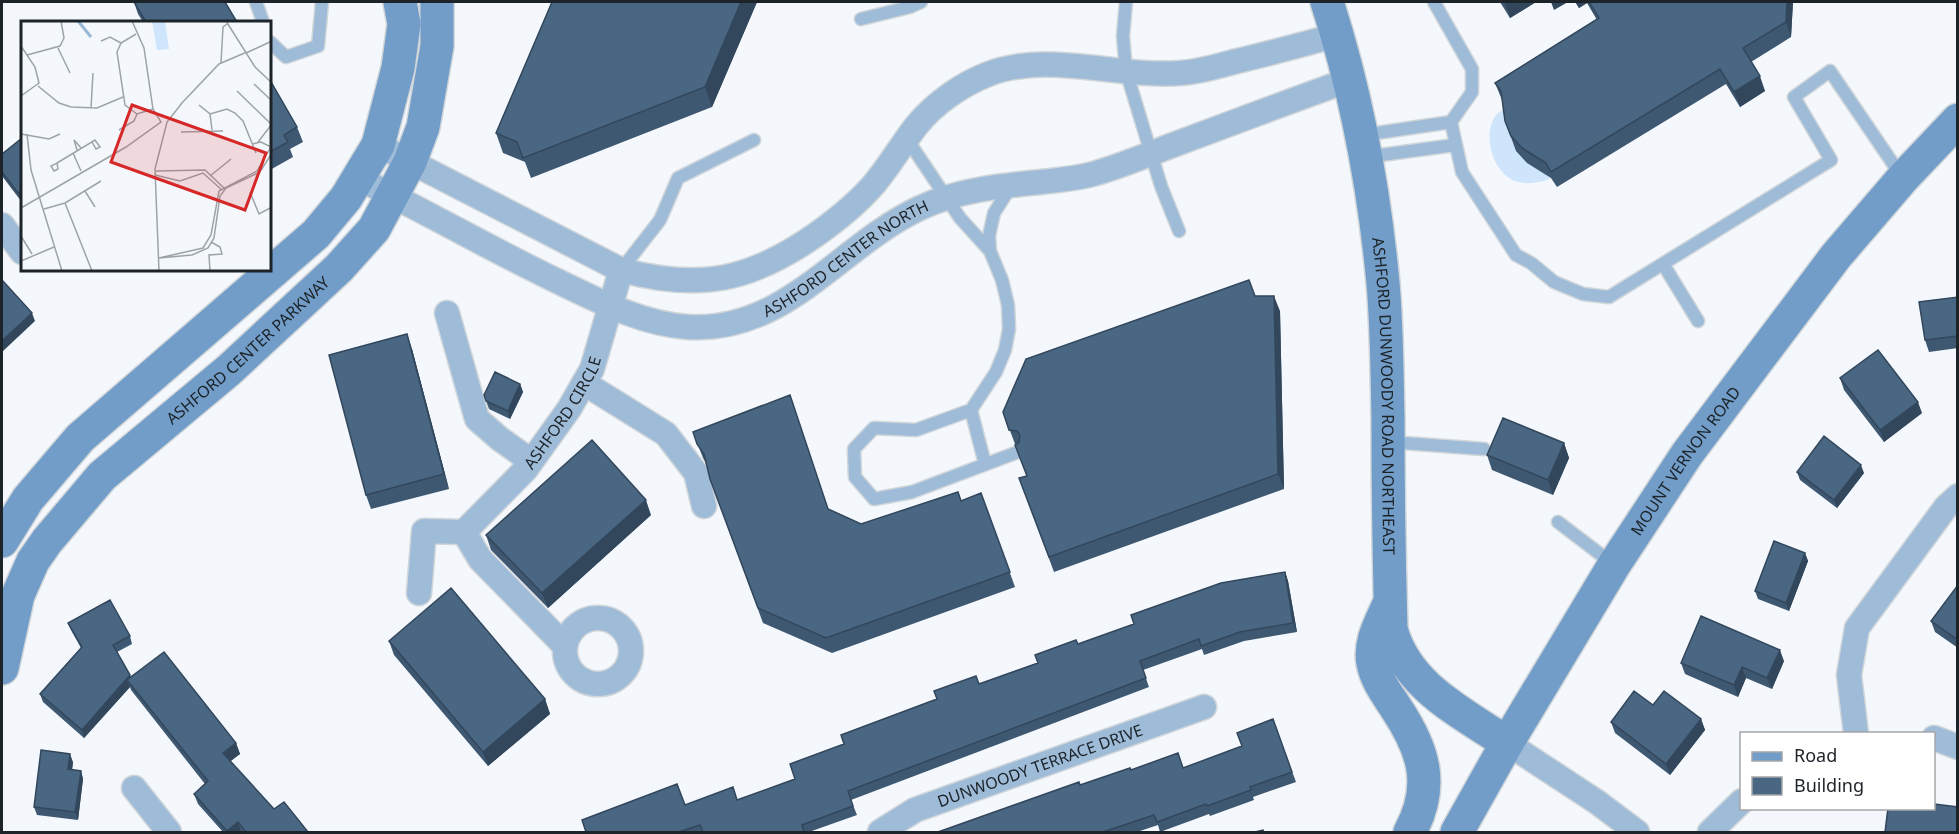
<svg xmlns="http://www.w3.org/2000/svg" width="1959" height="834" font-family="'Noto Sans',sans-serif">
  <style>
    .green { fill: #cee5fb }
    .lines { fill: none; stroke-linecap: round; stroke-linejoin: round }
    .lane-casing { stroke: #d1d6da; stroke-width: 15 }
    .street-casing { stroke: #d1d6da; stroke-width: 27 }
    .secondary-casing { stroke: #d1d6da; stroke-width: 36 }
    .lane { stroke: #9ebbd8; stroke-width: 12 }
    .street { stroke: #9ebbd8; stroke-width: 24 }
    .secondary { stroke: #719dc8; stroke-width: 33 }
    .wall { fill: #3f5871 }
    .shaded-wall { fill: #33475c }
    .building { fill: #496683; stroke: #33475c; stroke-width: 1.5 }
    .labels { text-anchor: middle; stroke-width: 6; stroke-linejoin: round; paint-order: stroke }
    .street-label { font-size: 16px; fill: #1c2329; stroke: #fff }
    .inset-river { fill: none; stroke: #99b9d8; stroke-width: 3 }
    .inset-road { fill: none; stroke: #9ea3a8; stroke-width: 1.5 }
    .view { fill: #d62828; fill-opacity: 0.15; stroke: #d62828; stroke-width: 3 }
    .inset-edge { fill: none; stroke: #1c2329; stroke-width: 3 }
  </style>
  <rect width="100%" height="100%" fill="#f4f8fc"/>
  <path class="green" d="M1507,107l20,56 14,8 5,-2 5,9c-10,5 -25,7 -36,3 -23,-9 -33,-47 -19,-66 2,-3 8,-6 11,-8z"/>
  <g class="lines">
    <defs>
      <path id="lane" d="M256,2l7,20
        M1126,2l-3,34 3,35 35,115 18,45
        M1434,2l38,67v23l-21,30 11,50 54,83 15,8 23,19 29,12 26,3 222,-137 -37,-63 36,-26 72,106
        M861,19l49,-12 11,-5
        M270,42l16,15 32,-11 4,-44
        M1363,135l88,-13
        M907,139l53,79 30,33
        M1366,157l89,-12
        M1012,185l-18,28 -5,23 1,15 12,29 6,25 1,24 -4,21 -9,22 -25,38 -55,20 -42,-2 -20,21 1,28 19,22 38,-7 106,-40
        M1663,264l35,57
        M621,270l39,-50 18,-42 76,-38
        M971,410l14,54
        M1390,442l94,7
        M1558,522l55,42"/>
      <g id="street">
        <path d="M378,145l243,125c79,21 129,11 196,-36 21,-15 41,-31 58,-51 15,-18 27,-39 42,-58 17,-21 44,-40 69,-50 61,-25 131,3 194,-2 18,-1 35,-6 53,-11 35,-8 70,-18 105,-27"/>
        <path id="s1" d="M358,178c66,33 131,70 197,102 42,20 86,44 133,47 98,6 151,-81 232,-119 38,-18 79,-22 121,-26 16,-2 32,-3 48,-7 31,-8 62,-22 92,-33 56,-21 112,-42 168,-62"/>
        <path d="M2,225l20,27"/>
        <path d="M447,313l30,106 23,20 31,22"/>
        <path d="M584,383l82,51 30,39 8,33"/>
        <path id="s2" d="M464,532l62,-63 43,-60 23,-40 29,-99"/>
        <path d="M464,532l16,27 85,87"/>
        <path d="M419,593l5,-62 40,1"/>
        <circle cx="598" cy="651" r="33"/>
        <path d="M1856,734l-7,-59 8,-47 89,-121 12,-11"/>
        <path d="M1934,738l24,9"/>
        <path d="M1507,743l90,59 40,30"/>
        <path d="M134,788l35,44"/>
        <path id="s3" d="M880,832l35,-22 289,-103"/>
        <path d="M1710,832l32,-31"/>
      </g>
      <g id="secondary">
        <path id="s4" d="M1327,2c29,90 47,186 56,281 4,45 4,91 5,136 0,70 1,140 3,210 15,57 70,83 116,114"/>
        <path d="M2,541l26,-42 52,-61 236,-204 30,-36 32,-53 20,-77 6,-44 -4,-22"/>
        <path d="M1388,606c-8,18 -19,37 -15,57 3,17 14,31 23,45 28,42 39,78 14,124"/>
        <path id="s5" d="M2,668l16,-73 15,-34 14,-20 55,-65 127,-106 110,-102 35,-39 36,-67 13,-35 14,-81v-44"/>
        <path id="s6" d="M1457,832l50,-89 107,-178 73,-111 149,-198 67,-78 55,-58"/>
      </g>
    </defs>
    <use href="#lane" class="lane-casing"/>
    <use href="#street" class="street-casing"/>
    <use href="#secondary" class="secondary-casing"/>
    <use href="#lane" class="lane"/>
    <use href="#street" class="street"/>
    <use href="#secondary" class="secondary"/>
  </g>
  <path class="wall" d="M134,2l103,20h-94l-5,-8z
    M552,2h205l-45,105 -181,71 -6,-16 -22,-9 -7,-20z
    M1500,2h36l-26,16z
    M1575,2h218l-2,35 -40,25 14,29 -25,16 -14,-23 -169,103 -6,-9 -24,-15 -11,-12 -11,-30 -3,-21 -7,-17 102,-63 -10,-17 -8,5z
    M270,80l27,47 6,15 -13,7 3,8 -23,13z
    M22,138v62l-1,1 -19,-25v-22z
    M1255,296l25,15 4,178 -230,83 -35,-94 8,-2 -11,-31 -1,-1 -12,-32z
    M1958,297v51l-29,4 -4,-12z
    M412,349l37,140 -78,20 -5,-14z
    M1840,378l82,35 -38,29 -40,-52z
    M520,384l3,8 -13,27 -21,-10 -5,-14z
    M693,432l136,77 32,15 100,-23 20,-8 34,94 -183,66 -69,-30 -53,-144 -3,-14 -4,-7z
    M1564,443l5,15 -16,37 -61,-25 -5,-15z
    M1797,472l67,1 -27,35 -37,-28z
    M651,515l-103,93 -57,-58 -5,-15z
    M1805,553l3,8 -19,50 -31,-12 -3,-8z
    M1285,572l3,9 9,51 -53,9 -40,14 -2,-6 -59,21 6,17 -298,113 6,15 -48,17h-223l99,-27 52,-5 58,-21 49,-35 135,-60 59,-21 40,-19z
    M1958,585v63l-23,-16 -4,-11z
    M68,623l62,13 2,8 -15,8 14,25 105,66 4,11 -10,7 44,48 34,23h-85l-25,-28 -4,-10 11,-10 -74,-94 -1,-3 -46,51 -41,-36 -3,-8 41,-46 -10,-18z
    M389,641l156,58 5,15 -62,52 -94,-111z
    M1784,661l-12,28 -26,-11 -8,19 -53,-23 -4,-11z
    M1653,705l48,14 4,11 -35,45 -55,-42 -4,-11z
    M1273,719l23,63 -43,15 1,3 -44,16 -1,-2 -49,18 -2,-7 -21,7h-199l142,-47 51,-15 52,-2 59,-22z
    M73,762l-1,8 9,1 2,8 -5,41 -41,-5 -3,-8z"/>
  <path class="shaded-wall" d="M741,2h16l-45,105 -7,-20z
    M1507,2h29l-26,16 -5,-15z
    M1551,2h17l-14,8z
    M1576,2h10l1,1 -8,5z
    M1787,2h6l-2,35 -5,-15z
    M1760,76l5,15 -25,16 -6,-15z
    M22,190v10l-1,1 -3,-8z
    M1274,296l6,15 4,178 -6,-15z
    M32,313l3,8 -33,31v-11z
    M407,334l5,15 37,140 -5,-15z
    M520,384l3,8 -13,27 -2,-8z
    M1918,402l4,11 -38,29 -4,-12z
    M1564,443l5,15 -16,37 -5,-15z
    M1861,465l3,8 -27,35 -3,-8z
    M646,500l5,15 -103,93 -6,-15z
    M1805,553l3,8 -19,50 -3,-8z
    M1285,572l3,9 9,51 -4,-9z
    M1780,650l4,11 -12,28 -5,-11z
    M1742,667l4,11 -8,19 -4,-12z
    M130,675l3,8 -6,-3 3,7 -46,51 -2,-8z
    M545,699l5,15 -62,52 -5,-14z
    M1701,719l4,11 -35,45 -4,-11z
    M236,743l4,11 -13,10 -4,-11z
    M70,754l3,8 -2,15 -3,-8z
    M81,771l2,8 -5,41 -3,-8z
    M238,822l3,10h-13l-1,-1z"/>
  <path class="building" d="M134,2h91l12,20h-91z
    M552,2h189l-36,85 -182,71 -6,-16 -21,-9z
    M1589,2h198l-1,20 -43,26 17,28 -26,16 -14,-23 -169,103 -5,-9 -24,-15 -11,-12 -6,-15 -4,-30 -6,-8 104,-65z
    M270,80l27,47 -13,8 4,7 -18,10z
    M22,138v52l-4,3 -16,-21v-18z
    M2,280l30,33 -30,28z
    M1249,280l6,16h19l4,178 -229,83 -30,-79 8,-2 -12,-31 4,-3 1,-7 -3,-4 -8,-1 -6,-18 23,-53z
    M1958,297v39l-33,4 -6,-38z
    M407,334l37,140 -78,21 -37,-140z
    M1878,350l40,52 -38,28 -40,-52z
    M495,372l25,12 -12,27 -22,-10 -2,-6z
    M790,395l38,114 33,15 97,-32 3,9 20,-8 29,79 -184,66 -68,-30 -48,-129 -6,-25 -7,-10 -4,-12z
    M1503,418l61,25 -16,37 -61,-25z
    M1824,436l37,29 -27,35 -37,-28z
    M592,440l54,60 -104,93 -56,-58z
    M1774,541l31,12 -19,50 -31,-12z
    M1285,572l8,51 -53,9 -39,14 -2,-7 -59,22 6,17 -298,113 5,15 -51,19 2,7h-101l-3,-7 -21,7h-93l-4,-12 95,-36 8,21 48,-18 4,13 58,-21 -5,-15 54,-20 -3,-9 96,-36 -3,-8 42,-15 3,8 59,-21 -3,-8 41,-15 2,4 56,-20 -3,-9 90,-32z
    M1958,585v55l-27,-19z
    M451,588l94,111 -62,53 -94,-111z
    M110,600l20,36 -17,9 17,30 -48,55 -42,-36 42,-47 -14,-24z
    M1701,616l79,34 -13,28 -25,-11 -8,18 -53,-22z
    M164,652l72,91 -13,10 51,56 10,-7 24,30h-62l-8,-10 -11,9 -33,-37 14,-13 -81,-101z
    M1634,691l19,14 11,-14 37,28 -35,45 -55,-42z
    M1273,719l19,53 -42,15 1,3 -44,16 -1,-2 -49,18 -3,-7 -51,17h-165l141,-50 1,3 50,-17 1,2 47,-17 5,15 59,-22 -5,-13z
    M41,750l29,4 -2,15 13,2 -6,41 -41,-5z
    M1934,804l24,3v25h-73l3,-24h46z
    M1263,830l1,2h-9z"/>
  <g class="labels">
    <g class="street-label">
      <text dy="6" stroke="none"><textPath href="#s1" startOffset="540">ASHFORD CENTER NORTH</textPath></text>
      <text dy="6" stroke="none"><textPath href="#s5" startOffset="414">ASHFORD CENTER PARKWAY</textPath></text>
      <text dy="6" stroke="none"><textPath href="#s4" startOffset="400">ASHFORD DUNWOODY ROAD NORTHEAST</textPath></text>
      <text dy="6" stroke="none"><textPath href="#s2" startOffset="156">ASHFORD CIRCLE</textPath></text>
      <text dy="6" stroke="none"><textPath href="#s6" startOffset="436">MOUNT VERNON ROAD</textPath></text>
      <text dy="6" stroke="none"><textPath href="#s3" startOffset="174">DUNWOODY TERRACE DRIVE</textPath></text>
    </g>
  </g>
  <g transform="translate(21 21)">
    <rect width="250" height="250" fill="#f4f8fc"/>
    <path d="M131,0h13l4,28 -12,1z" fill="#cee5fb"/>
    <path class="inset-river" d="M57,0l13,16"/>
    <path class="inset-road" d="M205,0l29,46 17,16M115,13l-15,9 -4,9 8,53 12,9 16,-5M80,20l9,-4 11,6M0,25l14,21 4,16 -18,13M37,27l12,25M225,32l26,-12M6,34l33,-9 4,-8 -3,-17M200,42l2,-36 4,-3M233,63l18,17M17,65l21,17 12,4 26,1 26,-11M216,70l34,33M159,84l39,-41 28,-12M178,84l11,9 2,16M70,87l2,-35M189,93l17,-5 8,4 8,8 13,32M98,109l15,-9 3,-7M160,111l42,-1M0,113l28,5 11,-5M6,113l4,36 31,101M237,121l14,-18M231,123l9,-2 10,5M56,129l-3,-10 7,8M52,132l8,18M36,142l38,-23 5,7 -4,2 -4,-7M36,142l1,6 -4,2 -3,-5zM135,150l49,-1 19,18M134,154l25,6 23,-8 19,17M189,155l21,-17M64,170l10,16M229,171l9,22 13,-7M44,182l27,68M0,187l105,-61 35,-25 -8,-13 -9,-61 -12,-27M23,188l21,-6 36,-22M0,215l11,18M138,237l44,-10 8,-13 8,-44 38,-20 15,-26M138,237l33,-3 16,-7 6,-10 6,-42 6,-8 34,-16 12,-19M0,240l33,-14M138,250l-4,-102 12,-47 15,-19M189,250l-1,-16 13,-1 -2,-7 -9,-5"/>
    <path class="view" d="M111,84l134,48 -21,57 -134,-48z"/>
    <rect width="250" height="250" class="inset-edge"/>
  </g>
  <rect width="1959" height="834" fill="none" stroke="#1c2329" stroke-width="6"/>
  <rect x="1740" y="732" width="195" height="78" fill="#ffffff" stroke="#a4a7a9" stroke-width="1.5"/>
  <rect x="1752" y="752" width="30" height="9" fill="#719dc8" stroke="#a4a7a9" stroke-width="1.5"/>
  <text x="1794" y="762" font-size="18" fill="#1c2329">Road</text>
  <rect x="1752" y="777" width="30" height="18" fill="#496683" stroke="#a4a7a9" stroke-width="1.5"/>
  <text x="1794" y="792" font-size="18" fill="#1c2329">Building</text>
</svg>
